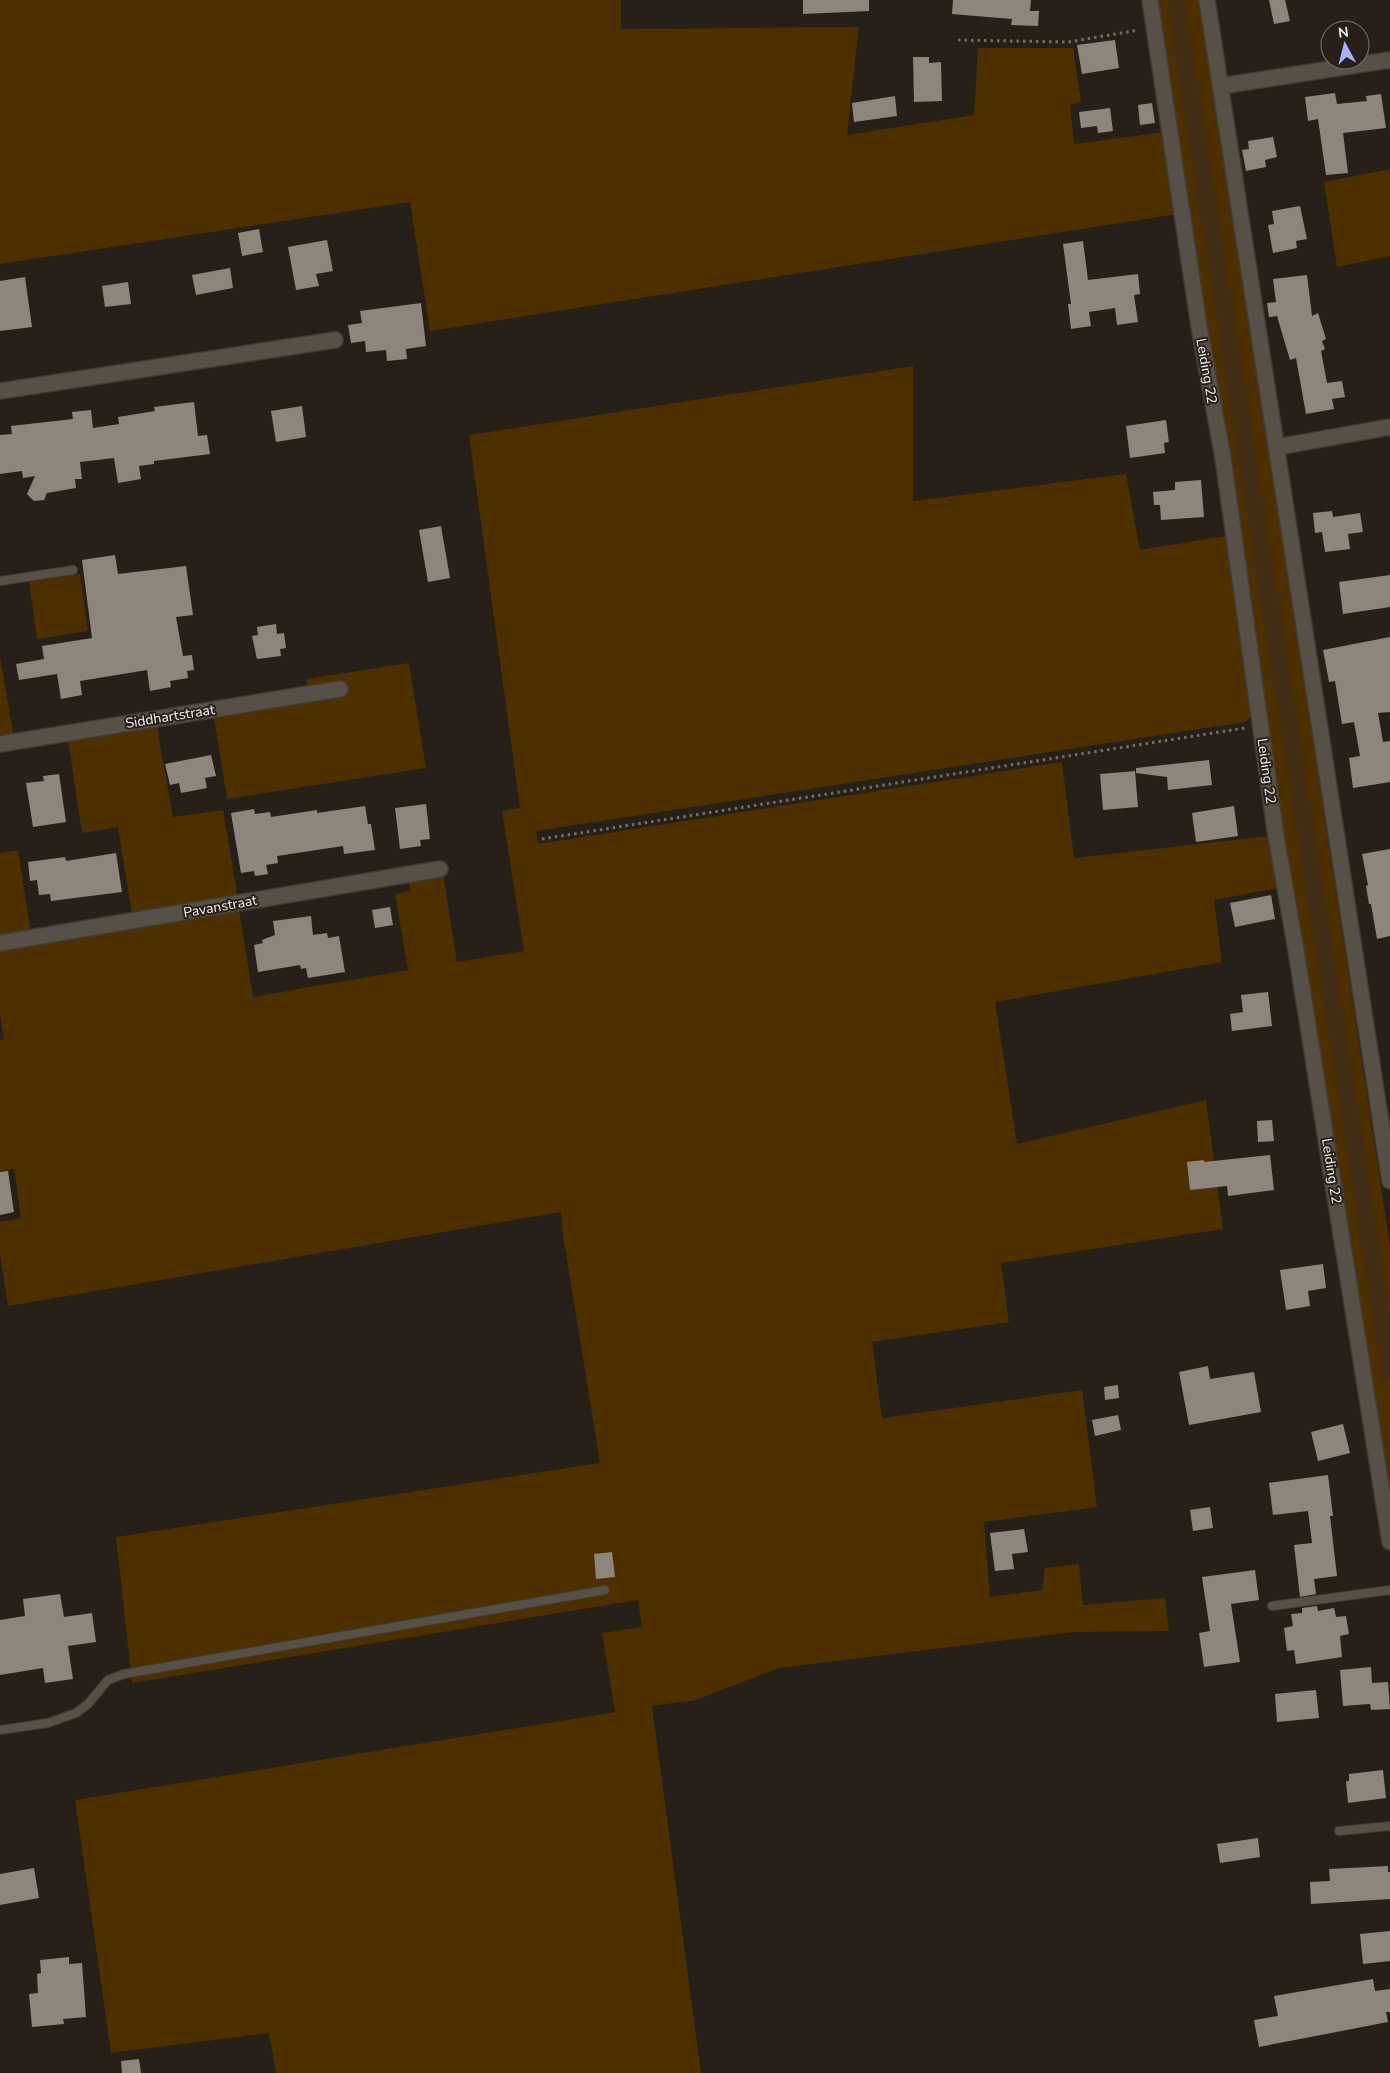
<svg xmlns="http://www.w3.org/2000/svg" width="1390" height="2073" font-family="'Nunito Sans',sans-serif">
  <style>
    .green { fill: #4d2f00 }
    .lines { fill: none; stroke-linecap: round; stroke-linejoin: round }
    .canal { stroke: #432e15; stroke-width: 18 }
    .building { fill: #8e867d }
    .lane-casing { stroke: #423c37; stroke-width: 10 }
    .street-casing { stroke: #423c37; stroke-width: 18 }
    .path { stroke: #746e67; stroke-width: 3; stroke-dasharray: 2.5 4; stroke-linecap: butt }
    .lane { stroke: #575047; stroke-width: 8 }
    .street { stroke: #575047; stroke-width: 15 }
    .labels { text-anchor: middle; stroke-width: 4; stroke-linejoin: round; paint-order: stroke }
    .street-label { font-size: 14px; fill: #f5f1ec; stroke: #262018 }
  </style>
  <rect width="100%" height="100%" fill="#262018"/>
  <path class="green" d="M0,0h621v29l238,-2 -12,108 127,-20 4,-67h95l8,54 -11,3 4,39 91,-12 13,82 -748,117 -20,-129 -410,62z
    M1157,0h42l14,87 177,1159v250l-103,-624z
    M1390,169v87l-53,11 -13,-85z
    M913,366v135l213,-27 14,76 86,-14 26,180 -7,6 -709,109 2,13 524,-82 12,96 196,-22 8,52 -64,12 8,62 -227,40 22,142 189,-44 17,129 -222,34 8,59 -137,20 10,76 200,-28 15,117 -113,15 6,75 52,-7 3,-22 34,-4 4,41 82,-7 4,33 -96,1 -294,36 -83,32 -44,6 49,367h-425l-7,-40 -158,20 -36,-253 540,-88 -13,-79 40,-6 -4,-27 -506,83 -16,-146 484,-74 -37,-228 -2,-23 -553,94 -8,-52v-32l21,-4 -7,-49 -14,2v-131l4,-1 -4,-25v-67l239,-38 14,88 155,-27 -13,-76 15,-3 -1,-12 34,-6 14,89 67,-11 -22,-140 18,-3 -51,-373z
    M80,574l8,57 -51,8 -8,-57z
    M0,657l14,80 -14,2z
    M409,663l17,105 -199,31 -13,-82 95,-15 -3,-23z
    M157,727l16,90 50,-7 15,88 -106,17 -14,-88 -36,6 -14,-93z
    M18,850l13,83 -31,5v-85z"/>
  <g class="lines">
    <path class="canal" d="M1176,0l214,1371"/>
  </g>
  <path class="building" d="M803,0h66v11l-66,3z
    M953,0h78l-1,11h9l-1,15 -27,-1 1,-6 -60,-5z
    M1269,0h16l5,21 -16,3z
    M1115,40l4,28 -37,6 -5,-29z
    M913,57h16v6l12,-1 1,39 -28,1z
    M1335,93l2,11 30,-3 -1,-5 15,-2 5,34 -43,5 5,40 -22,2 -8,-56 -10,2 -3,-24z
    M895,96l2,20 -43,6 -2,-19z
    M1152,103l3,20 -15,2 -2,-20z
    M1110,108l3,23 -15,2 -1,-7 -16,2 -2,-16z
    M1273,137l4,20 -12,3 1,7 -20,4 -4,-21 7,-1 -1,-8z
    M1300,206l7,33 -11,2 1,7 -24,5 -5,-28 6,-1 -2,-13z
    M259,229l4,23 -21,4 -4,-23z
    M327,240l6,31 -17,3 3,12 -23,4 -8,-43z
    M1083,241l5,39 50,-6 2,20 -6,1 4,27 -21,3 -2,-17 -26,4 2,14 -20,3 -3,-25h3l-8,-60z
    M230,268l3,20 -37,7 -4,-20z
    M1307,275l5,41 6,-3 8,26 -4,2 3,8 -4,2 6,32 15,-2 3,16 -13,2 2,10 -28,5 -10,-56 -6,2 -13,-44 -8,1 -2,-14 9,-1 -3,-23z
    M25,277l7,50 -32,4v-50z
    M128,282l3,22 -26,3 -3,-21z
    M421,303l5,43 -20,3 1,10 -20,2 -1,-11 -20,2 -1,-11 -14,2 -3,-18 14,-2 -2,-12z
    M194,402l4,34 9,-1 3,19 -56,7v3l-15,2 2,13 -23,4 -4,-25 -34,4 2,17h-7l1,9 -29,5 -3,7 -10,1 -7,-7 8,-18 -12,2 -1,-7 -22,3v-39l12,-1 -1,-8 62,-7 -1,-7 19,-2 2,18 26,-4 -1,-7 37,-6 -1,-4z
    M302,406l4,31 -30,5 -5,-31z
    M1166,420l3,22 -5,1 1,10 -35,5 -4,-32z
    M1201,480l3,37 -43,3 -1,-15h-6l-1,-13 22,-2v-8z
    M1332,511l1,6 27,-4 3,19 -15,2 2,15 -25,3 -3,-20 -7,1 -2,-20z
    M441,526l9,52 -22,4 -9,-52z
    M115,555l3,19 68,-8 7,49 -17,2 7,39 9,-1 2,15 -7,1 1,7 -18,3 1,6 -21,4 -3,-21 -67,11 2,14 -21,4 -4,-25 -38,6 -3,-16 28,-5 -2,-13 50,-8 -10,-78z
    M1390,575v32l-47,7 -4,-32z
    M276,624l1,10 7,-1 2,15 -6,1 1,7 -24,3 -5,-23 6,-1 -1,-8z
    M1390,637v75l-12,1 5,29 7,-1v41l-37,6 -4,-30 11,-2 -6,-34 -12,2 -7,-43 -6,1 -6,-32z
    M211,755l5,21 -11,2 2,10 -26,5 -2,-10 -9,2 -5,-21z
    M1209,760l3,25 -44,5 -1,-13 -31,-4v-5z
    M1135,771l3,36 -35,3 -3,-36z
    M59,774l7,48 -33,5 -7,-44 18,-2 -1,-5z
    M426,804l4,35 -10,1 1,6 -21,3 -5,-41z
    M365,806l3,18h3l4,26 -31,4 -1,-8 -66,10 1,7 -12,2 2,9 -13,2 -1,-5 -13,2 -10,-60 23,-4 1,5 15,-2 1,5 46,-7v3z
    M1234,806l4,30 -42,6 -4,-29z
    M1390,849v87l-13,3 -6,-35h-2l-3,-18 2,-1 -6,-31z
    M116,853l6,39 -71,9 -1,-7 -11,1 -2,-15 -7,1 -2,-19 37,-5 1,4z
    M1271,895l4,24 -40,8 -5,-24z
    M390,907l3,18 -18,3 -3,-18z
    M311,916l2,19 14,-2 1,5 11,-2 6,36 -37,6 -2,-10 -5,1 -1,-4 -42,7 -4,-27 9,-2 -1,-3 13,-5 -2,-14z
    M1268,992l4,34 -40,5 -2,-17 13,-2 -2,-17z
    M1272,1120l2,21 -16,1 -1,-21z
    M1270,1155l4,35 -46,6 -1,-10 -37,4 -3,-28 17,-2v2z
    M8,1171l6,41 -14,3v-43z
    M1323,1264l3,24 -18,3 2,15 -24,4 -6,-40z
    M1208,1366l2,13 44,-7 7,40 -72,13 -10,-53z
    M1118,1385l1,13 -14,2 -1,-13z
    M1118,1415l3,15 -26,6 -3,-16z
    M1343,1424l7,29 -32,8 -7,-29z
    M1328,1475l5,41h-3l7,60 -23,3 2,15 -16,3 -6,-52 18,-2 -4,-32 -35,4 -4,-32z
    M1210,1507l3,21 -20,3 -3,-21z
    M1024,1529l4,23 -16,2 2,15 -19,2 -5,-38z
    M612,1552l3,25 -19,2 -2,-25z
    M1255,1570l4,30 -28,4 9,58 -36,5 -5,-34 11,-2 -8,-54z
    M60,1594l4,23 28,-4 4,29 -28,4 5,33 -28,4 -2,-15 -43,7v-55l25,-4 -2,-17z
    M1317,1606l1,5 16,-3 2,9 10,-1 3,18 -9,2 2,21 -46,7 -2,-14 -7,1 -3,-23 9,-2 -2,-12 11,-1v-5z
    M1371,1667l1,16 16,-1 2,27 -19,1 -1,-6 -27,2 -3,-36z
    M1316,1690l3,28 -42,4 -2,-28z
    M1383,1770l3,28 -38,5 -2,-22h3v-7z
    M1258,1838l2,19 -40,6 -3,-19z
    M1388,1866v6h2v27l-79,5 -1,-22 20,-1 -1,-12z
    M34,1868l5,30 -39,7v-31z
    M1390,1931v30l-27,3 -3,-30z
    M69,1957v7l13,-1 4,54 -23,2 1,5 -32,3 -3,-33 9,-1 -1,-19 4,-1 -1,-13z
    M1373,1979l2,12 15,-2v23h-4l2,10 -129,25 -5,-27 24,-4 -4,-20z
    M139,2059l2,14h-19l-1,-12z"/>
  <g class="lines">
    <defs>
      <path id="lane" d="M0,581l73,-11
        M1272,1606l118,-16
        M0,1730l48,-7 28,-10 12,-9 20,-24 16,-6 481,-84
        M1339,1831l51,-5"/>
      <path id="street" d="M1150,0l49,326 24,132 53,378 20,114 94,592
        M1207,0l183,1181
        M1221,86l169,-26
        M0,391l335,-51
        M1277,447l113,-20
        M0,744l340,-55
        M0,943l440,-74"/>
    </defs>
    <use href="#lane" class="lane-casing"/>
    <use href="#street" class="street-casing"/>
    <path class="path" d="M958,40l110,2 71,-12
      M542,839l703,-111"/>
    <use href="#lane" class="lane"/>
    <use href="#street" class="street"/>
  </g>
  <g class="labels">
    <g class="street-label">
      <text transform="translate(1207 371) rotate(80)" y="5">Leiding 22</text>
      <text transform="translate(170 716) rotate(-9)" y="5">Siddhartstraat</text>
      <text transform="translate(1267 771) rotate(82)" y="5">Leiding 22</text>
      <text transform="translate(220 906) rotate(-10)" y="5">Pavanstraat</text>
      <text transform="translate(1332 1171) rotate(81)" y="5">Leiding 22</text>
    </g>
  </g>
  <g transform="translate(1345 45) rotate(353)"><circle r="24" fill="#262018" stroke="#79746d"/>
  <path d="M0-4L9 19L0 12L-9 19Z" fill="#aab0fb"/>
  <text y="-8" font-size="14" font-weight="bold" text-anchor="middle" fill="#f5f1ec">N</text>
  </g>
</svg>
